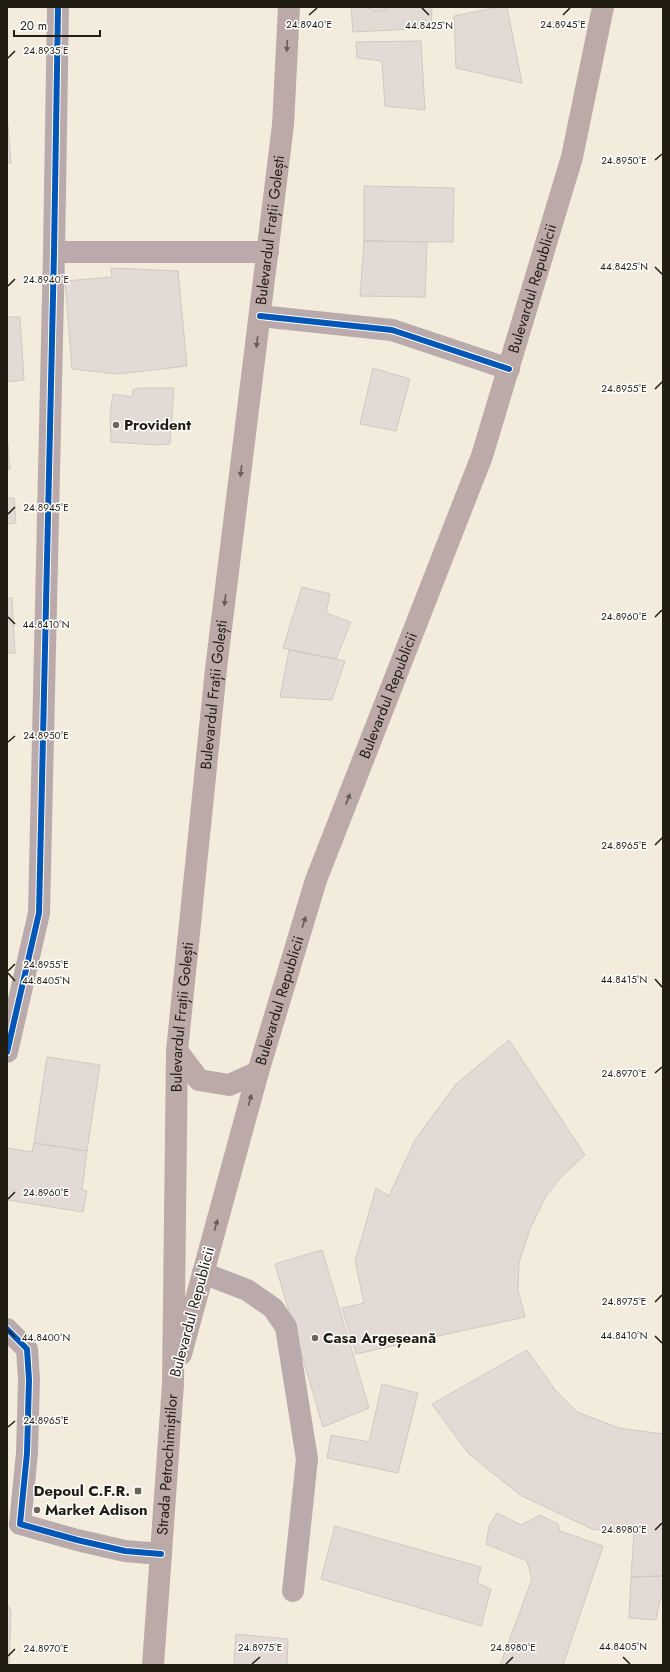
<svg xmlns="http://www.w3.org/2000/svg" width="670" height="1672" font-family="Jost,sans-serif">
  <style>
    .building { fill: #e4dad5; stroke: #d1c8c2 }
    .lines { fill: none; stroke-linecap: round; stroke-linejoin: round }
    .minor { stroke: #baaaab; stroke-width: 22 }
    .major { stroke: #bcaaa8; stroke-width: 22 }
    .cycleway-casing { stroke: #fff; stroke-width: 8 }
    .cycleway { stroke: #0057b8; stroke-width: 6 }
    .oneway { fill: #675c56 }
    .ticks { fill: none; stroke: #221d12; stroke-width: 1.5 }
    .poi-dot { fill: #6b6559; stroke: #fff; stroke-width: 1.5 }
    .labels { text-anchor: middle; stroke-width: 3; stroke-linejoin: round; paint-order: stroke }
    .street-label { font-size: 15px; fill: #221d12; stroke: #fff }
    .poi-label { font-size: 15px; font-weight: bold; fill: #221d12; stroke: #fff; text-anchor: start }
    .ticks-label { font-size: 10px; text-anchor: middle; fill: #221d12; stroke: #fff; stroke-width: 3; stroke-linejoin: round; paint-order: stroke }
  </style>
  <rect width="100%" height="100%" fill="#f3ecdc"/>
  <path class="building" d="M351,7h81l-1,21 -78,4z
    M367,7h23l-5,3 -9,2z
    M498,7h9l15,76 -66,-15 -2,-52z
    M421,41l4,69 -40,-4 -3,-45 -25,-3 -1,-16z
    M7,114l4,49h-4z
    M364,186l90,2 -1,54 -89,-1z
    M364,241l63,1 -2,55 -65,-1z
    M111,268l67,3 9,95 -69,8 -46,-5 -7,-88 47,-4z
    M7,317h13l4,63 -17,2z
    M373,368l37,11 -14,52 -36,-7z
    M140,388h34l-4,56 -12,1 -47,-3 -1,-26 3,-22 19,3 1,-7z
    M7,434l3,35 -3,1z
    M7,498h7l2,25 -9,1z
    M302,587l28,7 -4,19 25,9 -15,37 -53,-11z
    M7,598h5l3,55h-8z
    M289,650l56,11 -13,39 -52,-3z
    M509,1040l76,115 -24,22 -15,19 -16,33 -11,34 -1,27 7,27 -169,37 -14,-46 22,-5 -9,-42 21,-73 13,8 26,-56 41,-56z
    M47,1057l53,8 -13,86 -53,-8z
    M34,1143l53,8 -5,39 5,1 -4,21 -76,-12v-52l25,4z
    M322,1250l47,158 -46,19 -48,-163z
    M527,1350l29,41 21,21 42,16 44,6v142l-32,1 3,-43 -42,-5 -72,-34 -51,-41 -37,-50z
    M382,1384l36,9 -20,80 -71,-15 4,-23 38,7z
    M497,1513l24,12 19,-10 18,9 2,7 43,15 -40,119h-63l32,-86 -5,-18 -41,-17 3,-18z
    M335,1526l146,41 -4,16 14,6 -10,37 -160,-47z
    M663,1576v24h-3l-4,20 -27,-2 2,-41z
    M7,1604l4,7 -2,54h-2z
    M236,1634l52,5 -1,26h-53z"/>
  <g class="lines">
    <path class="minor" d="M54,252h214
      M260,316l132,14 117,39
      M7,1052l32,-139 15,-661 4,-245
      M203,1273l44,17 26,18 13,19 21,132 -14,132
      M7,1329l20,20 2,31 -2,73 -7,71 57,16 48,11 36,3"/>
    <g class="major">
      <path d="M177,1051l22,29 30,5 29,-13"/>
      <path id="s1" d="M181,1354l77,-282 58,-192 166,-424 90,-299 31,-150"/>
      <path id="s2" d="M153,1665l20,-281 4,-333 39,-382 67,-544 6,-118"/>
    </g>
    <defs>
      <path id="cycleway" d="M260,316l132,14 117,39
        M7,1052l32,-139 15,-661 4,-245
        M7,1329l20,20 2,31 -2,73 -7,71 57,16 48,11 36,3"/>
    </defs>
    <use href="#cycleway" class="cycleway-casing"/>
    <use href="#cycleway" class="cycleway"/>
  </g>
  <defs><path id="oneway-solid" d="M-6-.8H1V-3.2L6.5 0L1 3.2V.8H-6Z"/></defs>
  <g class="oneway">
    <use href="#oneway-solid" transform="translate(287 46) rotate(93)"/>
    <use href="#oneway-solid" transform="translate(257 342) rotate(97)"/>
    <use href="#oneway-solid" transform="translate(241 471) rotate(97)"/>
    <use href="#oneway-solid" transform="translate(225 600) rotate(97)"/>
    <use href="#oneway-solid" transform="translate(348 799) rotate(-69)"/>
    <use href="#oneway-solid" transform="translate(304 922) rotate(-73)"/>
    <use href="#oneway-solid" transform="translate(250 1100) rotate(-75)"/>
    <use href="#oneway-solid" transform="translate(216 1225) rotate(-75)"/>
  </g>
  <path class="ticks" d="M422,8l7,7M309,15l8,-7M563,15l7,-7M8,58l7,-7M655,160l7,-6M655,267l7,7M8,286l7,-7M655,389l7,-7M8,514l7,-7M8,617l7,7M655,617l7,-7M8,742l7,-6M655,845l7,-7M8,971l7,-7M8,973l7,8M655,979l7,8M655,1073l7,-6M8,1199l7,-7M655,1302l7,-7M8,1330l7,7M655,1336l7,7M8,1427l7,-6M655,1530l7,-7M8,1656l7,-7M623,1657l7,7M252,1664l8,-7M506,1664l7,-7"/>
  <g class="poi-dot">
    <circle cx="116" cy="425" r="4"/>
    <circle cx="315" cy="1338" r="4"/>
    <rect x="134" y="1487" width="8" height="8" rx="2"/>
    <circle cx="37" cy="1510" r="4"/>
  </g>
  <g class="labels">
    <g class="street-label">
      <text dy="5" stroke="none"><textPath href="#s2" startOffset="1441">Bulevardul Frații Golești</textPath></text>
      <text dy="5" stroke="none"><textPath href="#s1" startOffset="1123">Bulevardul Republicii</textPath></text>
      <text dy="5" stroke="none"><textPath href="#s2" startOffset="973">Bulevardul Frații Golești</textPath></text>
      <text dy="5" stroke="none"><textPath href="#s1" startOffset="691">Bulevardul Republicii</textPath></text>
      <text dy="5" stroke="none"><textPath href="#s1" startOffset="367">Bulevardul Republicii</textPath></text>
      <text dy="5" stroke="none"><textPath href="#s2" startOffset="649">Bulevardul Frații Golești</textPath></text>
      <text transform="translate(192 1312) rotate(-75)" y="5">Bulevardul Republicii</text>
      <text dy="5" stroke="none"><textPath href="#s2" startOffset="201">Strada Petrochimiștilor</textPath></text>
    </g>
    <g class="poi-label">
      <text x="124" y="430">Provident</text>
      <text x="323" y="1343">Casa Argeșeană</text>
      <text x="130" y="1496" text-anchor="end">Depoul C.F.R.</text>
      <text x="45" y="1515">Market Adison</text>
    </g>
  </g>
  <g class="ticks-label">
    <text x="309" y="28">24.8940°E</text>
    <text x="563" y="28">24.8945°E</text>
    <text x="429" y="29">44.8425°N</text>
    <text x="46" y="54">24.8935°E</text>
    <text x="624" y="164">24.8950°E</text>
    <text x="624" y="270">44.8425°N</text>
    <text x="46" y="283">24.8940°E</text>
    <text x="624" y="392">24.8955°E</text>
    <text x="46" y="511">24.8945°E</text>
    <text x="624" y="620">24.8960°E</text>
    <text x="46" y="628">44.8410°N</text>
    <text x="46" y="739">24.8950°E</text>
    <text x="624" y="849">24.8965°E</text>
    <text x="46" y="968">24.8955°E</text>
    <text x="624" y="983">44.8415°N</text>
    <text x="46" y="984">44.8405°N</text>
    <text x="624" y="1077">24.8970°E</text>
    <text x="46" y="1196">24.8960°E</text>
    <text x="624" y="1305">24.8975°E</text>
    <text x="624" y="1339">44.8410°N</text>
    <text x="46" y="1341">44.8400°N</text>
    <text x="46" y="1424">24.8965°E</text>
    <text x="624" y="1533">24.8980°E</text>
    <text x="623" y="1650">44.8405°N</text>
    <text x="260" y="1651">24.8975°E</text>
    <text x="513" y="1651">24.8980°E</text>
    <text x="46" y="1652">24.8970°E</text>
  </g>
  <rect width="670" height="1672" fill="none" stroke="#221d12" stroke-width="16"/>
  <path d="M14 30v6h86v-6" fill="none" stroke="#221d12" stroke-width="2"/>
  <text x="20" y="30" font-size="12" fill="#221d12" stroke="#ffffff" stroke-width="3" paint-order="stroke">20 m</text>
</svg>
